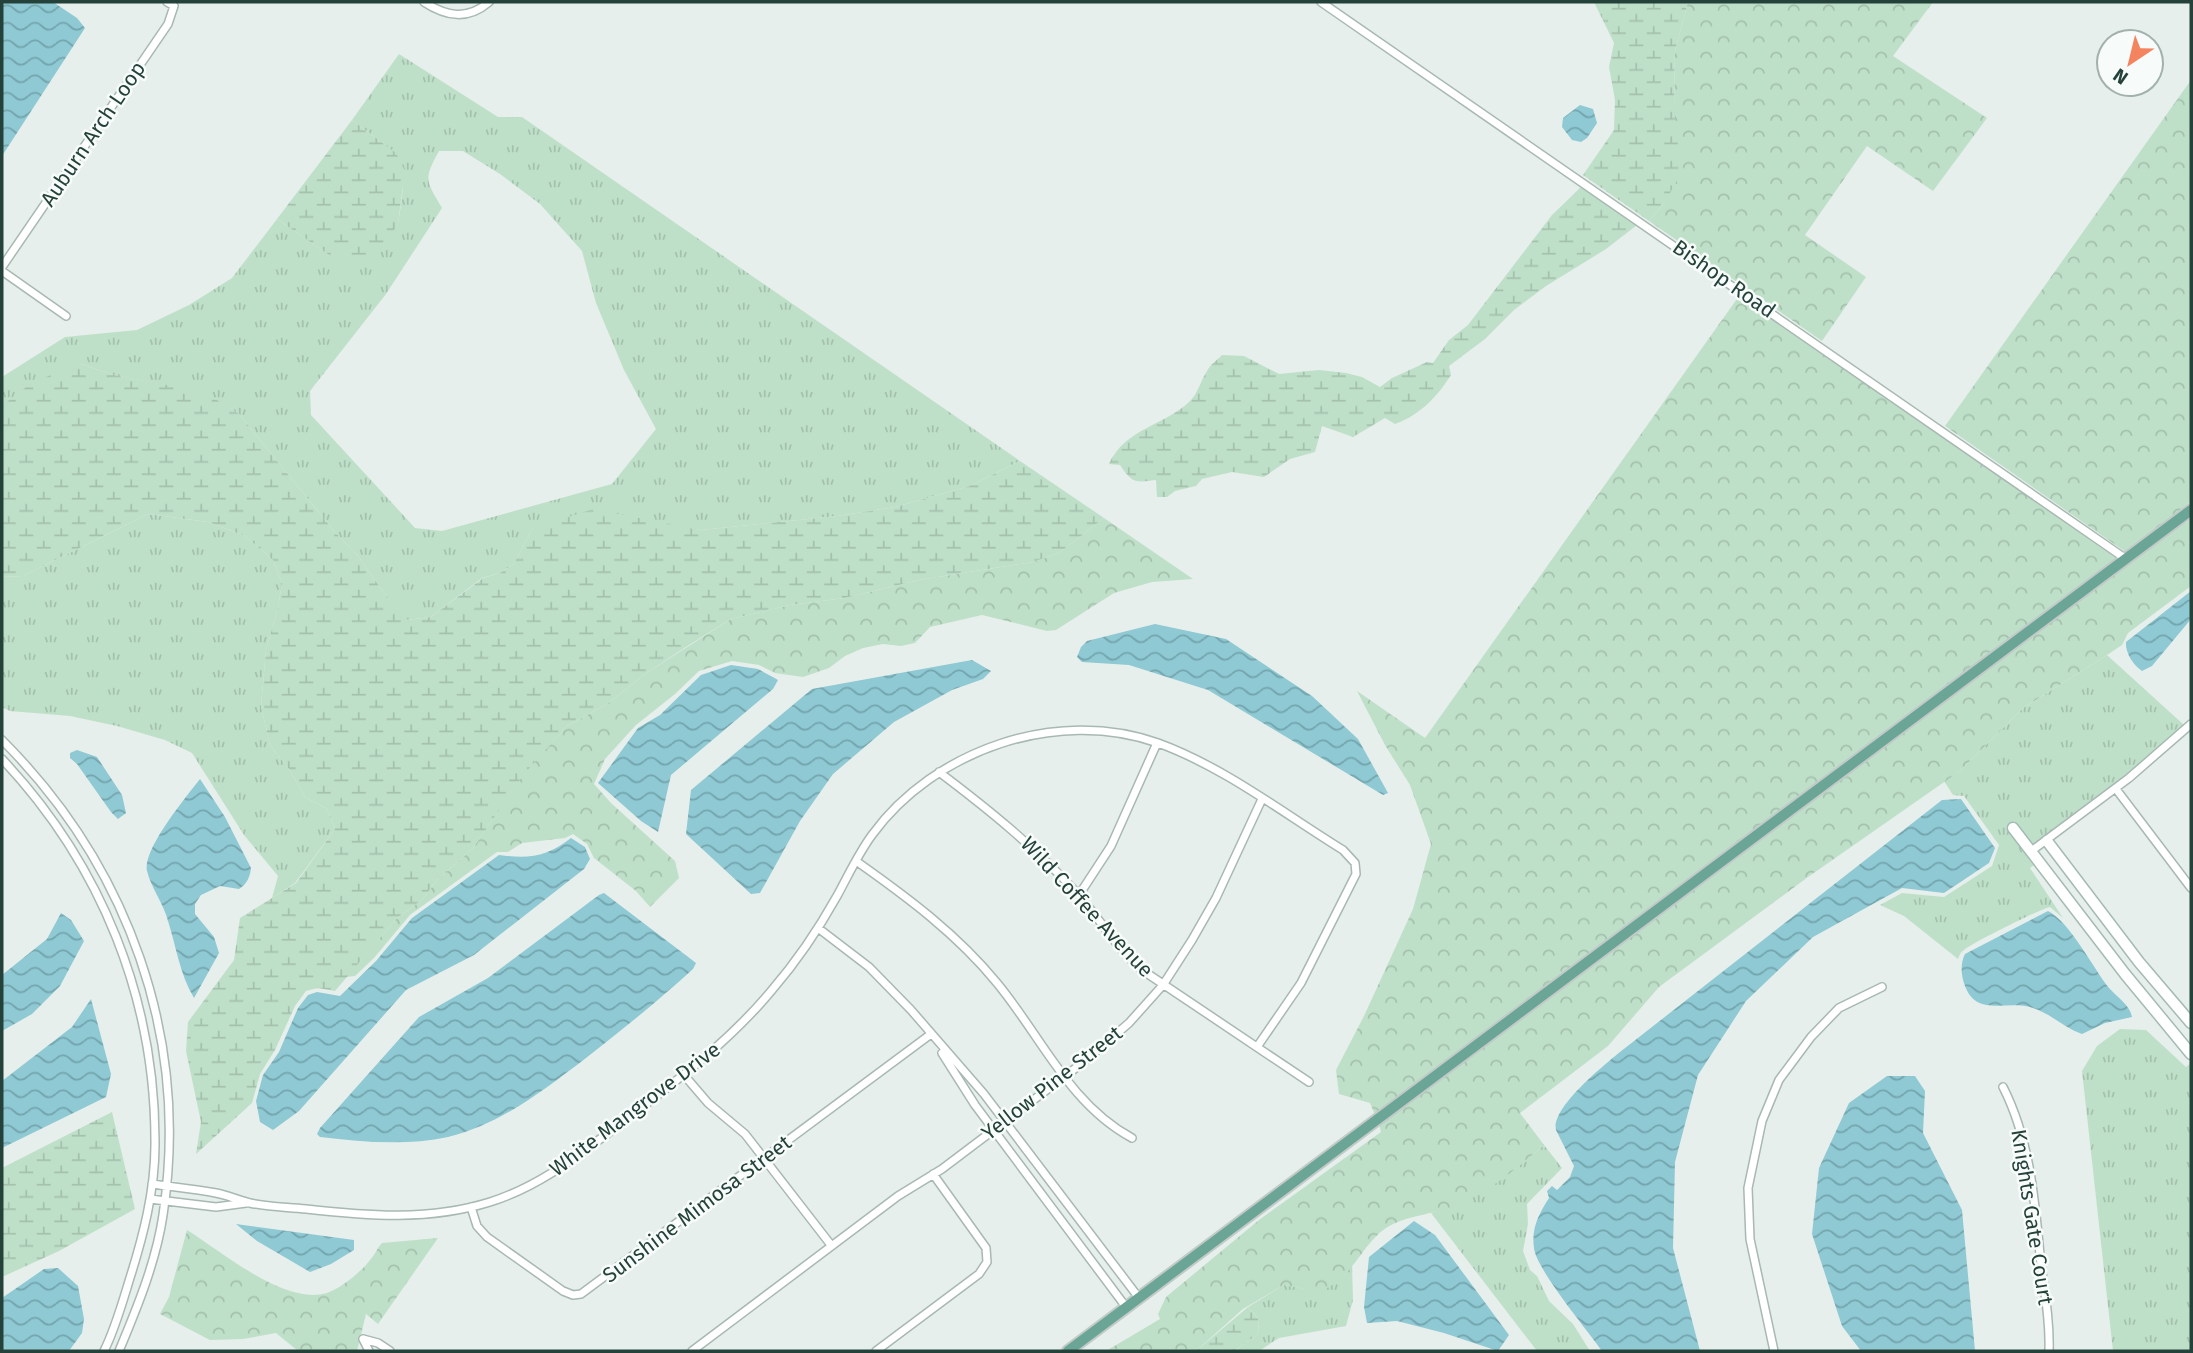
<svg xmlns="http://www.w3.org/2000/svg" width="2193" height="1353" font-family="'Fira Sans',sans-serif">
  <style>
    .grass { fill: url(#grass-tufts); fill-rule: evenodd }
    .forest { fill: url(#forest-crowns) }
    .wetland { fill: url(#wetland-marsh) }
    .water { fill: url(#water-waves) }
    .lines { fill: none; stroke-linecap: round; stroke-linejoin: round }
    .street-casing { stroke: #a8b8b2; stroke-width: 10 }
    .secondary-casing { stroke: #a4bbb3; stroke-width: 13 }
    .primary-casing { stroke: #c2cac8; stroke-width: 14 }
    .street { stroke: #fff; stroke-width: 7 }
    .secondary { stroke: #fff; stroke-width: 10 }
    .primary { stroke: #6aa596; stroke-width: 10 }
    .labels { text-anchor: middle; stroke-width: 5; stroke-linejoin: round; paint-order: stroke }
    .street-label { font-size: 21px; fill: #24423a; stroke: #f7fbf9 }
  </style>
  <defs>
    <pattern id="grass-tufts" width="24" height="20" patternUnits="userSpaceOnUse" patternTransform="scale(1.75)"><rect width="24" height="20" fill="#bfe0c8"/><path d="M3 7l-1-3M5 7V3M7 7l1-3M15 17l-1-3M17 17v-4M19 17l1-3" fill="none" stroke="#a4c1ad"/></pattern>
    <pattern id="forest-crowns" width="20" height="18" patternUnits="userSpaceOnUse" patternTransform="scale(1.75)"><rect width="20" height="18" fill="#bfe0c8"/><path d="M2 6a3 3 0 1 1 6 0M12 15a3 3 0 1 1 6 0" fill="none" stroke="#a4c1ad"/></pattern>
    <pattern id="wetland-marsh" width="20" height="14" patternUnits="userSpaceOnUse" patternTransform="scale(1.75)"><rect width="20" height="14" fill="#bfe0c8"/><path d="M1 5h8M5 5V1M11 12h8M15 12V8" fill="none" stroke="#a4c1ad"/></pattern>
    <pattern id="water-waves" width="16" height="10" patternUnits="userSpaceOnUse" patternTransform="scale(1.75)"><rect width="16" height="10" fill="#8ec9d4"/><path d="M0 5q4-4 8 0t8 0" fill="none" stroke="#74a5ad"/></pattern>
  </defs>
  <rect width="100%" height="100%" fill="#e6efeb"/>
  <path class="grass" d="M399,54l99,63h24l498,344 -50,25 -75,21 -58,9 -136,14 -47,-7 -122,6 -18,35 -14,9 -18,5 -51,39 -24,3 -23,-27 -26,-37 -24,-25 -95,-117 -35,-21 -90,-18 -33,-11 -79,43v-30l63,-40 72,-7 52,-25 43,-27 45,-59 52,36 69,-31c11,-69 8,-63 -46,-104zM439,151h24l37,23 40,30 42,47 14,52 28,67 32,59 -44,55 -170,47 -27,-3 -104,-113 -1,-24 76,-97 56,-86c-16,-28 -19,-28 -3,-57z
    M148,514l60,8 37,14 28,24 9,23 -4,25 -12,42 -5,56 9,39 19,24 16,28 22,12 8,20 -40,54 -23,15 6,-22 -34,-41 -52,-82 -27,-13 -48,-14 -47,-10 -60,-5 -8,-4v-130l21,-1z
    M2107,655l77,70 -58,50 -94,70 -18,-24 -8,6 28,38 -4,3 33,50 -13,-11c-8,1 -78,36 -86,43 -4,3 -4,4 -6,9l-54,-43 -24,-11 22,-12 42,4 48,-31 7,-21 -35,-49 -11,-1 -9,-14 16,-10 63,-63z
    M2120,1029l26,1 40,37 5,-4v288h-78l-31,-280 15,-25z
    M1544,1145l18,23 -35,36 1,20 -5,27 7,19 7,6 12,25 24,23 17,27h-53l-106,-138c44,-13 78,-38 113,-68z
    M1352,1265l1,35 -7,26 -67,12 -20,13h-25l24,-17 1,-14 -11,-13 36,-22 22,4 37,-13z"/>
  <path class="forest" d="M1688,2h245l-40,54 94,62 -54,73 -66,-45 -62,89 61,42 -44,64 -173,-120 16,-19 9,-94 1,-57z
    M2191,80v421l-64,52 -182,-127z
    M1739,296l379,263 -743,556 -5,-12 -31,-9 -3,-24 28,-54 49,-107 18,-65 -21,-59 -25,-40 -28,-54 68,47z
    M1104,518l89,61 -41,3 -38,11 -58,37 -9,1 -65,-16 -52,12 -15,16 -14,3 -18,-2 -20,4 -18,8 -16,12 -26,9 -28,-4 -16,-8 -27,-4 -33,10 -24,23 -39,31 -31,34 -11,25 17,19 64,58 4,17 -29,29 -14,-16 -42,-33 -7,-14 -14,-10 -8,4 -43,5 -14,9h-11l-87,63 -36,43 -19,18 -9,1 50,-58 27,-20 13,-18 37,-33 51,-75 43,-47 40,-22 41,-32 83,-53 59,-14 55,-7 74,-18 114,-18 26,-9z
    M2191,519v67l-63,47 -6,12 -15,10 -84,53 -63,63 -152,106 -149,110 -51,59 -88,67 24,32c-27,23 -56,48 -90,61 -20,8 -42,9 -61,18 -28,13 -38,51 -66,64 -12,5 -31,-1 -43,-3l-41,24 -47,42h-90l54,-32 -2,-5 8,-17 93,-77 122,-88 -2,-8 747,-559z
    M187,1230c34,21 98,76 140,63 14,-5 34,-21 43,-33 5,-5 7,-12 12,-17l56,-5 -60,86 -12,-10 -9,37h-59l-22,-18 -33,6 -33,1 -50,-26 9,-17z"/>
  <path class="wetland" d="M1594,2h94l-13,49 -1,57 7,65 -16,29 -16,19 -66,-46 31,-45 1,-30 -6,-33 5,-24z
    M352,120l44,33 9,18 -7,53 -20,30 -21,8 -28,-7 -52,-36z
    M1581,187l56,38 -31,24 -60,37 -32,24 -29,29 -36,27 2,9c-14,22 -31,40 -56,49l-10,-6 -32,19 -31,-11 -7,26 -25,7 -26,18 -32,-5 -30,7 -6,7 -21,5 -8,6h-10l-1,-17c-21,3 -24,3 -36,-15l-11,-1c16,-36 58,-39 82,-64 7,-7 10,-20 16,-29 3,-6 10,-11 15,-16l22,1 35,18 40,-4 27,3 16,4 18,10 12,-9 35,-16 6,1 16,-23 19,-15 84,-110z
    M81,364l33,11 90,17 35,22 95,117 24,25 26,37 24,27 23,-3 52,-39 17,-5 14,-9 18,-35 61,-20 108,21 136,-14 58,-9 75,-21 50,-25 84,57 -45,35 -26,9 -114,18 -74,18 -55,7 -59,14 -42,26 -41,27 -41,32 -40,22 -43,48 -51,74 -37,33 -13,18 -27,20 -61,72 -17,-3 -12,3 -11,15 -20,44 -15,24 -8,29 -56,51 5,-32 -15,-71 2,-29 46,-62 6,-42 56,-35 39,-54 -8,-20 -22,-12 -16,-28 -19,-24 -9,-39 5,-56 12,-42 4,-25 -9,-23 -28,-24 -37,-14 -60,-8 -125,62 -21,1v-170c22,-23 49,-33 79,-43z
    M112,1112l23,97 -76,42 -57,26v-109z
    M1248,1307l11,13 -1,14 -24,17h-38z"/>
  <path class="water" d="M2,2h51l24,16 8,10 -83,128z
    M1580,105l13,4 4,14 -10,15 -6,4 -9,-2 -10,-13 1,-9z
    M2191,591v28l-39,47 -10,5c-9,-6 -17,-19 -16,-29z
    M1155,624l71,15 86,57 46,43 30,54 -5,2 -175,-105 -79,-25 -47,-3 -5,-5 4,-10 6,-6z
    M972,660l19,11 -8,8 -31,11 -58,32 -61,52 -33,47 -40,72 -9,1 -65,-60 5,-44 121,-101z
    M731,665l27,4 20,11 -5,9 -102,86 -13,57 -17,-11 -43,-38 40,-55 22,-13 41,-40z
    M77,750l20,7 25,38 4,18 -8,6 -7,-7 -34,-48 -7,-6v-5z
    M200,779l25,38 26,51c-1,9 -4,16 -12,21l-19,-3 -19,9 -6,9v10l19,23 5,16 -25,45c-14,-23 -18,-52 -26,-77 -4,-17 -17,-33 -21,-50 -5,-21 39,-74 53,-92z
    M1961,799l34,49 -6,15 -45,30 -42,-5 -89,49 -67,64 -48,74 -23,87 -2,86 27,103h-98c-14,-20 -66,-82 -68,-103 -3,-20 5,-34 15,-50l-2,-7 5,-5 5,4 13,-13 4,-11 -18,-36c-5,-22 47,-64 64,-78l322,-252z
    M571,838l14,9 5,12 -6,10 -110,86 -68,35 -107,121 -26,19 -13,-8 -4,-21 7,-26 16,-23 19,-44 10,-13 9,-3 23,4 36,-35 36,-43 87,-63c30,4 48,2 72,-17z
    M604,893l92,70 -3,6c-35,32 -70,60 -107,89 -42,32 -85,66 -138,79 -42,9 -85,5 -128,0l-3,-3 3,-6 99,-111 69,-39 111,-83z
    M2048,911c22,11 45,57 61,77 8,9 21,17 23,29l-27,6 -23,11c-17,-6 -31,-20 -49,-26 -26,-9 -56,10 -68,-22 -4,-10 -5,-22 0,-32z
    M61,913l10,7 13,21 -24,45 -28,28 -30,17v-56l45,-36z
    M91,999l20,75 -5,23 -104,51v-67l70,-54z
    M1887,1076h28l10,15 -2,42 39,77 13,141h-114l-19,-25 -30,-92 7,-66 30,-65z
    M1414,1221l21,14 74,100 -11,16 -54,-18 -47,-12 -30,2 -3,-16 5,-50z
    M236,1224l118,16v10l-23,14 -21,8 -53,-31z
    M58,1268l20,18 6,33 -2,14 -13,18h-67v-53l42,-29z"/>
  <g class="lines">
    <defs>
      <path id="street" d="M424,2c23,15 44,18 65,0
        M1321,2l805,557
        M2,267l166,-243 6,-18 -7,-4
        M2,271l64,45
        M2,740c126,126 188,297 161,475 -7,47 -26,93 -44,136
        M2,759c99,105 154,240 153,386 0,46 -12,92 -26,136 -7,23 -14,48 -25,70
        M939,772c49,37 96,75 137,120 23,25 40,56 66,78l167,112
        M2116,789l75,99
        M2030,852l99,-74 62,-54
        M856,861c51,36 101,73 141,122 44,53 72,121 135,155
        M1079,895l32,-49 46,-103
        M818,928l51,39 42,43 73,84 155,204
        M942,1053l33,52 151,202
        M684,1075l24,28 37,31 86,111
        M2003,1087c28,55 32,117 38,178 4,29 9,58 8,86
        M152,1184c21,3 43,5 64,9 11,2 22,7 34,10 18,4 38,4 56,6 63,7 123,12 184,-7 51,-16 91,-49 133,-80 53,-41 106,-80 149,-132 25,-29 46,-60 65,-94 11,-20 21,-42 35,-61 62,-85 185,-128 286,-92 66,24 125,70 185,107l12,13 1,11 -55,109 -44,64
        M150,1199l66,8 30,-4
        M471,1207l6,19 10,11 76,54 10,4 8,-1 350,-260
        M363,1339l15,4 12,8
        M363,1339l6,12
        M692,1351l206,-155 44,-27 139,-105 48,-41 34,-38 29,-45 24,-42 46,-99
        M876,1351l103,-77 8,-12 -1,-14 -53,-74
        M1774,1351l-24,-112 -2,-51 14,-67 17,-41 32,-43 28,-29 43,-21"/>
      <path id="secondary" d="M2013,828l112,146 66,80
        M2047,841l92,121 52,61"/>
      <path id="primary" d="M1068,1351l1123,-841"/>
    </defs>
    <use href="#street" class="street-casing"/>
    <use href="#secondary" class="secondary-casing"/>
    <use href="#primary" class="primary-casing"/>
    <use href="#street" class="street"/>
    <use href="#secondary" class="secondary"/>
    <use href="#primary" class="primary"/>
  </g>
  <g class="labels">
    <g class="street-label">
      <text transform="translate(93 134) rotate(-56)" y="7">Auburn Arch Loop</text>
      <text transform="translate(1724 279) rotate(35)" y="7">Bishop Road</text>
      <text transform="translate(1087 907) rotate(47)" y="7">Wild Coffee Avenue</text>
      <text transform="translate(1052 1083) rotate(-38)" y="7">Yellow Pine Street</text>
      <text transform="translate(635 1109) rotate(-37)" y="7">White Mangrove Drive</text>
      <text transform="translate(697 1209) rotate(-37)" y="7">Sunshine Mimosa Street</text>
      <text transform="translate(2032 1217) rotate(81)" y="7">Knights Gate Court</text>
    </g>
  </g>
  <rect width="2193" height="1353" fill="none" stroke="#24423a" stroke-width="7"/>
  <g transform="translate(2130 63) rotate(215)"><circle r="33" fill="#f7fbf9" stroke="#a3b1ad" stroke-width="2"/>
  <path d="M0-5L12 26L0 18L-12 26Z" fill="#f4845f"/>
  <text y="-10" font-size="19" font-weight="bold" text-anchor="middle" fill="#24423a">N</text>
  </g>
</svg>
